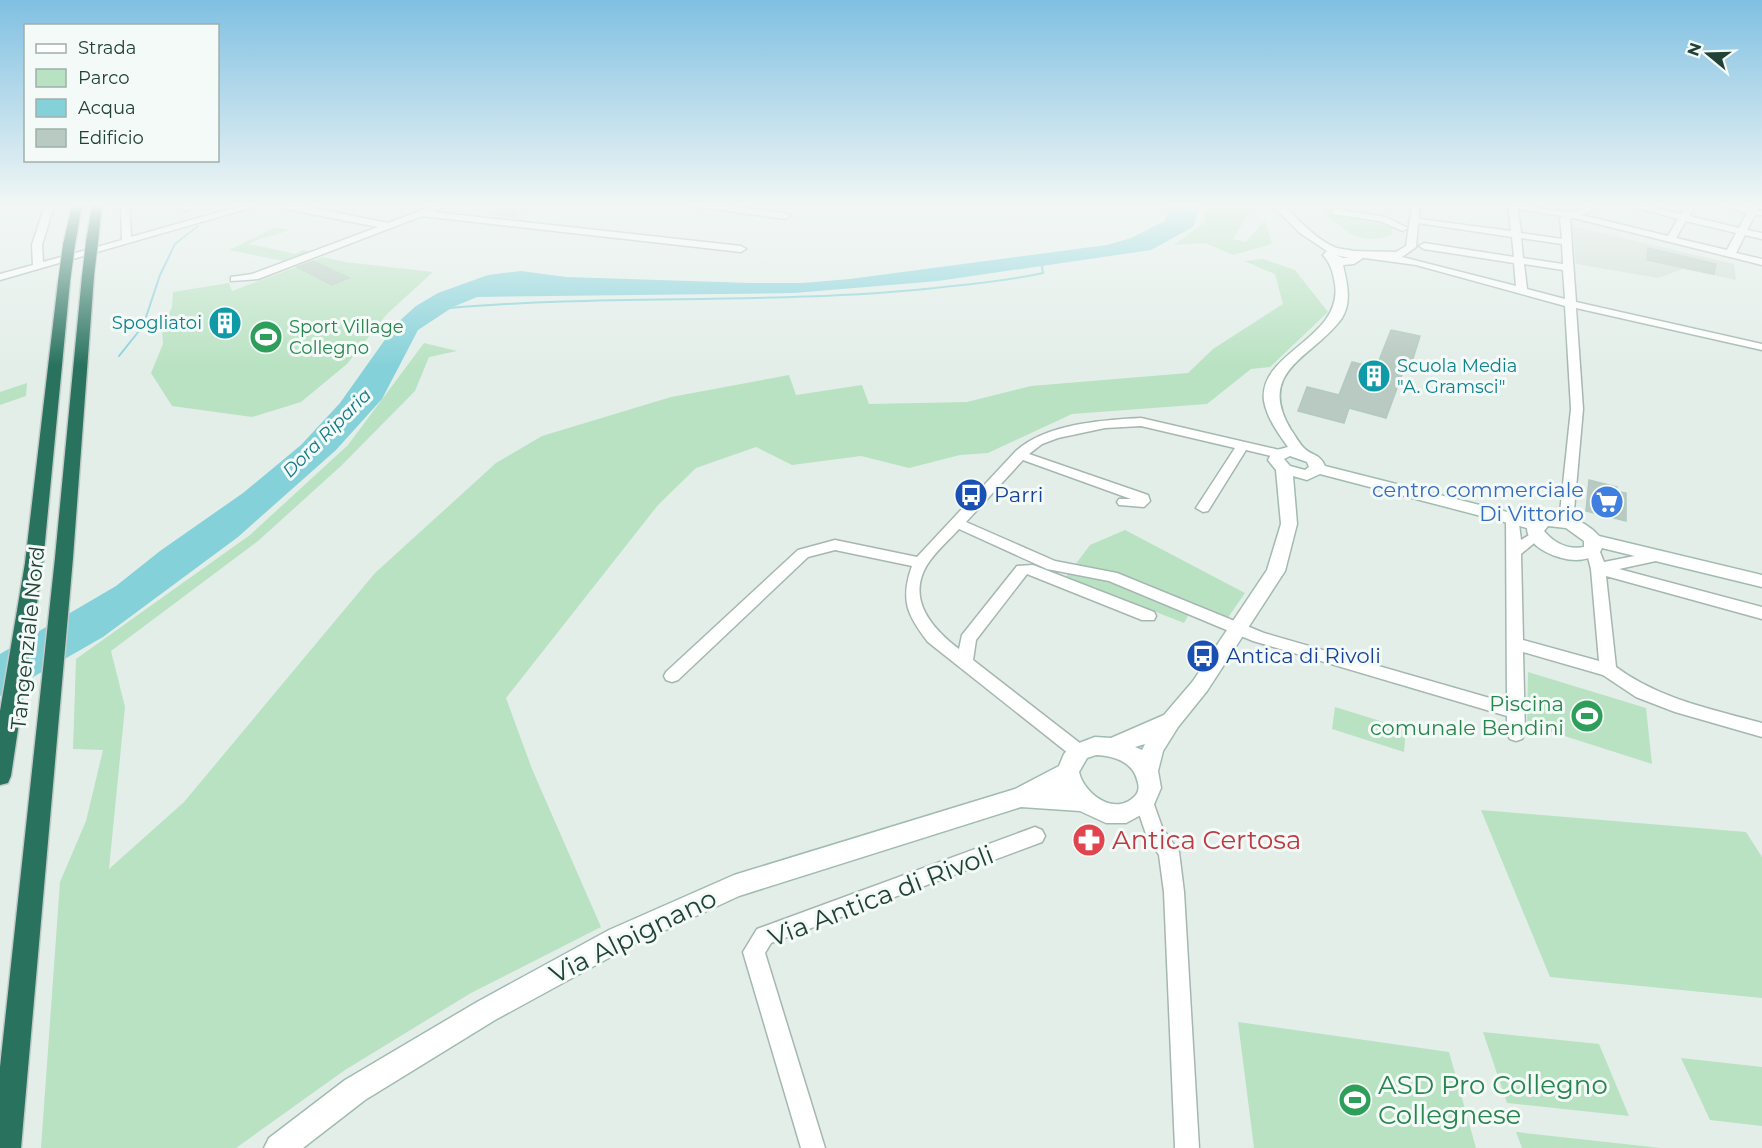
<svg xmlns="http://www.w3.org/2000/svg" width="1762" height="1148" font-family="Montserrat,sans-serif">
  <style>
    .built { fill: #d1ded7 }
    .green { fill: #b9e2c2 }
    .water { fill: #85d1d9 }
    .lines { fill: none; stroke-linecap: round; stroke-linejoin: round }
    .stream { stroke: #85d1d9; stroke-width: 2 }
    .building { fill: #b8cac1; stroke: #b4c9bf; stroke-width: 1.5 }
    .street-casing { stroke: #a5b7b0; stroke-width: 3 }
    .secondary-casing { stroke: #a0bbb0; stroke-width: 3 }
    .highway-casing { stroke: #c1cac7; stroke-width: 3 }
    .street { fill: #fff; fill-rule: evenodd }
    .secondary { fill: #fff; fill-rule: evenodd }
    .highway { fill: #28725e; fill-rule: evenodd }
    .highway-bridge-casing { stroke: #c1cac7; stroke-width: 14; stroke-linecap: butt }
    .highway-bridge { stroke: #28725e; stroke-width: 12 }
    .labels { text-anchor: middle; stroke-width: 6; stroke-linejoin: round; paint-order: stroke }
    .far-culture-label { font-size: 18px; fill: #0d838f; stroke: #f4faf7; text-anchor: end }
    .far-leisure-label { font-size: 18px; fill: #27864d; stroke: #f4faf7; text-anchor: start }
    .far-water-label { font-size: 18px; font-style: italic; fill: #137986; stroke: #f4faf7 }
    .shop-label { font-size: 21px; fill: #366cbe; stroke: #f4faf7; text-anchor: end }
    .transit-label { font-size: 21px; fill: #164399; stroke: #f4faf7; text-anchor: start }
    .street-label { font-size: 21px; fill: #204237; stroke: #f4faf7 }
    .leisure-label { font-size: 21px; fill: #27864d; stroke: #f4faf7; text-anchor: end }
    .near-health-label { font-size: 26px; fill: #be3a42; stroke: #f4faf7; text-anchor: start }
    .near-street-label { font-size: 26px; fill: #204237; stroke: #f4faf7 }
    .near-leisure-label { font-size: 26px; fill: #27864d; stroke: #f4faf7; text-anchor: start }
  </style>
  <rect width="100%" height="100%" fill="#e3eee9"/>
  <path class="built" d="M1572,226l162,38 2,16 -53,-11 -25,9 -82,-14z"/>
  <path class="green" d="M499,205h30l-16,13 -26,-3z
    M1205,205h58l-14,8 -16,26 13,3 19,-22 7,24 -39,11 -28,-12 -31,2 31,-23z
    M1314,205h35l4,8 40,6 -1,15c-35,15 -51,-8 -78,-29z
    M276,227l13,3c-15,7 -27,6 -40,14l47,10 7,-4 11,2 -26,10 -59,-12z
    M323,257l22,5 88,10 -46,42 -40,50 -46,38 -49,15 -80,-11 -21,-33 12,-29 -1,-15 10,-22 1,-15 56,-9 3,8z
    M1263,259l32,11 33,42 -58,55 -19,2 -44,35 -135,10 -84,39 -28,2 -51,13 -48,-12 -69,9 -36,-18 -60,21 -38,37 -152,193 26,71 69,158 -130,66 -126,77 -109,78h-195l19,-266 26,-61 17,-71 -30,-1 3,-90 174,-124 98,-90 76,-102 33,8 -28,6 -14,34 -74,75 -83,75 -147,110 14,56 -16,162 75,-67 191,-229 121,-110 46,-27 129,-39 118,-22 7,20 66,-10 7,19 98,-2 64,-16 157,-13 25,-24 70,-45 -8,-30 -31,-13z
    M27,383l-1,13 -26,9v-13z
    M1125,530l120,63 -23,33 -33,-12 -5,9 -118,-46 24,-32z
    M1528,672l118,36 6,56 -125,-40z
    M1335,707l71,22 -2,23 -72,-23z
    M1481,810l265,22 16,25v141l-212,-21z
    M1238,1022l211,30 27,96h-222z
    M1483,1032l116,12 30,72 -122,-13z
    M1681,1058l81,9v59l-52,-6z
    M1516,1132l145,16h-139z"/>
  <path class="water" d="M1171,205h29l-7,22 -42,23 -213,31 -144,12 -317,4 -24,10 -35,23 -36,69 -46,51 -98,87 -135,100 -103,59v-42l116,-68 44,-35 83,-58 58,-48 39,-42 56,-79 20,-18 22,-13 50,-18 33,-4 45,6 185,6h51l48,-4 257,-34 24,-7 34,-17z"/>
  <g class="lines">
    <path class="stream" d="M449,308c162,-14 324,-3 486,-20 36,-4 72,-7 108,-15l-1,-6 3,-4
      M119,356l24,-30 17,-51 15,-31 23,-18"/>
  </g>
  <path class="building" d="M1648,248l68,16 -2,10 -67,-14z
    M313,261l36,17 -17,7 -35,-18z
    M1391,330l29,6 -8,26 -5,-1 -21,57 -37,-10 -5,15 -46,-12 9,-24 32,8 13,-33 24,6z
    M1589,480l28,7 -1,4 10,2v28l-40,-10z"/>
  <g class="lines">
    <defs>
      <path id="street" d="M45,205h9l-12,40 1,17 79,-22 -1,-35h8l2,32 113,-32h16l-260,75v-6l33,-9 -1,-20z
        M182,205h9v4l-7,2z
        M288,205h10l90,18 47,-18h13l-15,7 308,34 5,3 -5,3 -319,-36 -164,63 -27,2v-4l21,-3 126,-47 -87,-17 -3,-1z
        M685,205h32l68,8 5,3 -5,3z
        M1412,205h8l-1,14 92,12 -3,-26c22,0 42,6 62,7 9,0 20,-7 33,-7l-21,10 86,21 10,-17 -51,-14h17l37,9 5,-9h9l-6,11 50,12 8,-15 -24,-8 26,3 1,-3h9l-2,5 5,1v4h-7l-8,15 15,3v6l-17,-4 -9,18 26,6v6l-188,-47 -4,1 6,83 186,42v6l-186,-42 7,101 -10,113 -2,3h-10l-2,-3 12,-113 -6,-103 -149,-41 -66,-9 -2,-2 5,-3 43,1 10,-6zM1518,209l45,7 -3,2 2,21 -41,-6zM1686,221l50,12 -9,17 -51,-12zM1418,223l94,14 2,20 -90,-14 -5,3 5,3 90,14 2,23 -114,-29 14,-10zM1521,238l41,6 1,20 -40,-6zM1524,264l39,6 2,29 -38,-10z
        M1335,209l50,8 23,11 -5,3 -23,-10 -48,-7 -1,-2z
        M1141,418l143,33 1,3 -6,4 -33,-8 -38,61 -5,1 -7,-4 39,-60 -94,-22 -36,2 -47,10 -16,6 -13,10 119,41 2,6 -6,6 -25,-2 -2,-3 2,-3h12l-108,-39 -57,62 89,39 62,12 147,60 243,70 -1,-184 2,-3h10l3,24 16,-10 7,5 -23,19 2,86 76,21 -8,-92 -5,-19 2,-3h10l6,15 56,-11 7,5 -2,3 -46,10 143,38v12l-156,-43 10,91c43,32 95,42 146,56v14l-87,-25 -39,-15 -33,-22 -80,-23 2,82 -3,5 -6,2 -6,-2 -3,-5v-18l-254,-75 -144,-60 -62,-12 -88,-40c-10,11 -24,23 -32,36 -21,35 6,64 32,84l3,-14 55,-69 16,-1 121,47 2,4 -2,4h-12l-115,-46 -51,66 -3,20 112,87 3,5 -3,5 -6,2 -6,-2 -145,-115c-21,-27 -28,-42 -16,-76l-77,-16 -27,7 -130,123 -6,2 -6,-2 -2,-4 2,-4 132,-122 37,-10 82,17 98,-105c29,-28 87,-32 126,-34z
        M1144,794l7,2 11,31 17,25 5,40 15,256h-24l-11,-256 -5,-37 -12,-18 -12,-35 2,-6z
        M1035,827l7,3 3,6 -3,6 -271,101 -6,10 60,195h-24l-58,-196 14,-23z"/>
      <path id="secondary" d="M1272,205h12c13,14 35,37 53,43 11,3 17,0 26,10l-9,6 -11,1c4,18 9,36 -1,53 -29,40 -87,52 -51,112 4,5 9,15 14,19 8,7 15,5 20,17l210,53c19,-12 50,1 64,17l163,39v12l-160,-39 -3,6c-7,3 -15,6 -23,6 -17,0 -49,-12 -49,-32l-207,-54 -13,6 -14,-4 4,48 -12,47 -78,120 -29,36 -15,24 -5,20 3,17 -9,21 -26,14h-20l-26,-12 -59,-4 -282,89 -112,52 -132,72 -130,80 -62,48h-39l5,-10 76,-58 132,-78 132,-72 125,-55 281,-86 44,-23 5,-12 7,-8 24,-9 16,1 53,-23 29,-34 74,-111 14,-46 -5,-54 -8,-10 5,-9 15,-4c-10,-14 -21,-29 -24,-46 -6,-49 79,-62 71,-117 -2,-12 -4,-20 -12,-29l4,-4 -27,-18zM1336,255l13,3h-6zM1290,456l17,6 2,5 -4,3 -15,-4 -6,-7zM1548,526l18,2 18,13v6c-16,3 -30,-4 -40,-16zM1145,744l-3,6 -7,-3zM1096,755c19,1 38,7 42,28 1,4 1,9 -3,13 -20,21 -51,-2 -56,-24l8,-14z"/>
      <path id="highway" d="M72,205h10l-7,40 -6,3 -6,-3z
        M92,205h10l-4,37 -6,3 -6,-3z
        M88,272l6,4 -21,282 -52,590h-21v-81l55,-509 27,-282z
        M64,278l6,4 -27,281 -32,213 -3,7 -8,2v-74l25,-148 33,-281z"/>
    </defs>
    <use href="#street" class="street-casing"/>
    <use href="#secondary" class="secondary-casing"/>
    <use href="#highway" class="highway-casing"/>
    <use href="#street" class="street"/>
    <use href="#secondary" class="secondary"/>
    <use href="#highway" class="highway"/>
    <defs>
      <path id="highway-bridge" d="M88,276l4,-34
        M64,282l5,-37"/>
    </defs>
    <use href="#highway-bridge" class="highway-bridge-casing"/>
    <use href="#highway-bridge" class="highway-bridge"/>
  </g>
  <linearGradient id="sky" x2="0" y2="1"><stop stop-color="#80c0e2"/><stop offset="0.56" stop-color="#f2f7f5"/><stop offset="1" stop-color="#f2f7f5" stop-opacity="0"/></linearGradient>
  <rect width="1762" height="366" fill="url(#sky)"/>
  <defs>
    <symbol id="building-disc" viewBox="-11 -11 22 22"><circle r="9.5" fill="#0f9aa8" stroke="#f4faf7"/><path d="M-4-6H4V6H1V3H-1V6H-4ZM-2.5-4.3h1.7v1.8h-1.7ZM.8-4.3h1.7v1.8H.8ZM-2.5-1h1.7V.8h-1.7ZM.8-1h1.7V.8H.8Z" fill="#fff"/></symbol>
    <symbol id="stadium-disc" viewBox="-11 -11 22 22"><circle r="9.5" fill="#2e9e5b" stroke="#f4faf7"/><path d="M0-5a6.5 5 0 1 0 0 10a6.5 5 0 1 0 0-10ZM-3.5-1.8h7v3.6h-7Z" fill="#fff"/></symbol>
    <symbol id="bus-disc" viewBox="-11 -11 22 22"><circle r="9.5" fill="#1a4fb4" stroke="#f4faf7"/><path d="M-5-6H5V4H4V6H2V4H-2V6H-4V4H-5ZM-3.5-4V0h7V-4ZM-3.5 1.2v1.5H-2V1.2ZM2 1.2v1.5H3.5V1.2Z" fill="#fff"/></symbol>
    <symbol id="supermarket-disc" viewBox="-11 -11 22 22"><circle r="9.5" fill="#3f7fe0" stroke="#f4faf7"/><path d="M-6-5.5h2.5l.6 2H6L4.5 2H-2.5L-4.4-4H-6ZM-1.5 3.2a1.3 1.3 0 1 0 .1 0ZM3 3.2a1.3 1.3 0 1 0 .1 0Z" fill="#fff"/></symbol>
    <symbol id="pharmacy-disc" viewBox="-11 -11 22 22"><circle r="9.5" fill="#e0444e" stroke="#f4faf7"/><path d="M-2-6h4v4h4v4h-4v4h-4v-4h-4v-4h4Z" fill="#fff"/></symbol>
  </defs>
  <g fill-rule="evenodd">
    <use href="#building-disc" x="206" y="304" width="38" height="38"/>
    <use href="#stadium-disc" x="247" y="318" width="38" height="38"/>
    <use href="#building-disc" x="1355" y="357" width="38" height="38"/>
    <use href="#bus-disc" x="952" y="476" width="38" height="38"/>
    <use href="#supermarket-disc" x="1588" y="483" width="38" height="38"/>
    <use href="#bus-disc" x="1184" y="637" width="38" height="38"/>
    <use href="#stadium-disc" x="1568" y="697" width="38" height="38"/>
    <use href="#pharmacy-disc" x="1070" y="821" width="38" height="38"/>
    <use href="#stadium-disc" x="1336" y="1081" width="38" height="38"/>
  </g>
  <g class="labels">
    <g class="far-culture-label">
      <text x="202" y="329">Spogliatoi</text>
      <text x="1397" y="372" text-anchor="start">Scuola Media<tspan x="1397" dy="21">"A. Gramsci"</tspan></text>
    </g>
    <g class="far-leisure-label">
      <text x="289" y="333">Sport Village<tspan x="289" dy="21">Collegno</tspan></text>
    </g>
    <g class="far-water-label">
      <text transform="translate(327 433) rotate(-45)" y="6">Dora Riparia</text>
    </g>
    <g class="shop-label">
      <text x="1584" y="497">centro commerciale<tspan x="1584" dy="24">Di Vittorio</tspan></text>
    </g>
    <g class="transit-label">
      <text x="994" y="502">Parri</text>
      <text x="1226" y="663">Antica di Rivoli</text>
    </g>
    <g class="street-label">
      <text transform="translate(28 638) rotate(-84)" y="7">Tangenziale Nord</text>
    </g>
    <g class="leisure-label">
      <text x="1564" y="711">Piscina<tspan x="1564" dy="24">comunale Bendini</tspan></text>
    </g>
    <g class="near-health-label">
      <text x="1112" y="849">Antica Certosa</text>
    </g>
    <g class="near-street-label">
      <text transform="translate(881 896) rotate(-21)" y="9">Via Antica di Rivoli</text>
      <text transform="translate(633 936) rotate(-26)" y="9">Via Alpignano</text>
    </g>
    <g class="near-leisure-label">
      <text x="1378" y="1094">ASD Pro Collegno<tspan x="1378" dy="30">Collegnese</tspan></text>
    </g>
  </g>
  <rect x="24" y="24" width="195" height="138" fill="#f4faf7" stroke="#9fb0aa" stroke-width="1.5"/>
  <rect x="36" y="44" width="30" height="9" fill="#ffffff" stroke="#9fb0aa" stroke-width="1.5"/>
  <text x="78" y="54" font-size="18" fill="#204237">Strada</text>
  <rect x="36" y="69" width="30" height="18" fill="#b9e2c2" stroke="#9fb0aa" stroke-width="1.5"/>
  <text x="78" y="84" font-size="18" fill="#204237">Parco</text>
  <rect x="36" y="99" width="30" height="18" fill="#85d1d9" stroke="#9fb0aa" stroke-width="1.5"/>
  <text x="78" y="114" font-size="18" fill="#204237">Acqua</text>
  <rect x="36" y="129" width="30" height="18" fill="#b8cac1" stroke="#9fb0aa" stroke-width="1.5"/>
  <text x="78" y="144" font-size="18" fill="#204237">Edificio</text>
  <g transform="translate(1708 54) rotate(289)" stroke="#f4faf7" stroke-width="4.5" paint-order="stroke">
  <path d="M0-4.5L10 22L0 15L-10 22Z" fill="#204237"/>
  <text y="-9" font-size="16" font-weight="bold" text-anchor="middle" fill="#204237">N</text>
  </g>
</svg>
